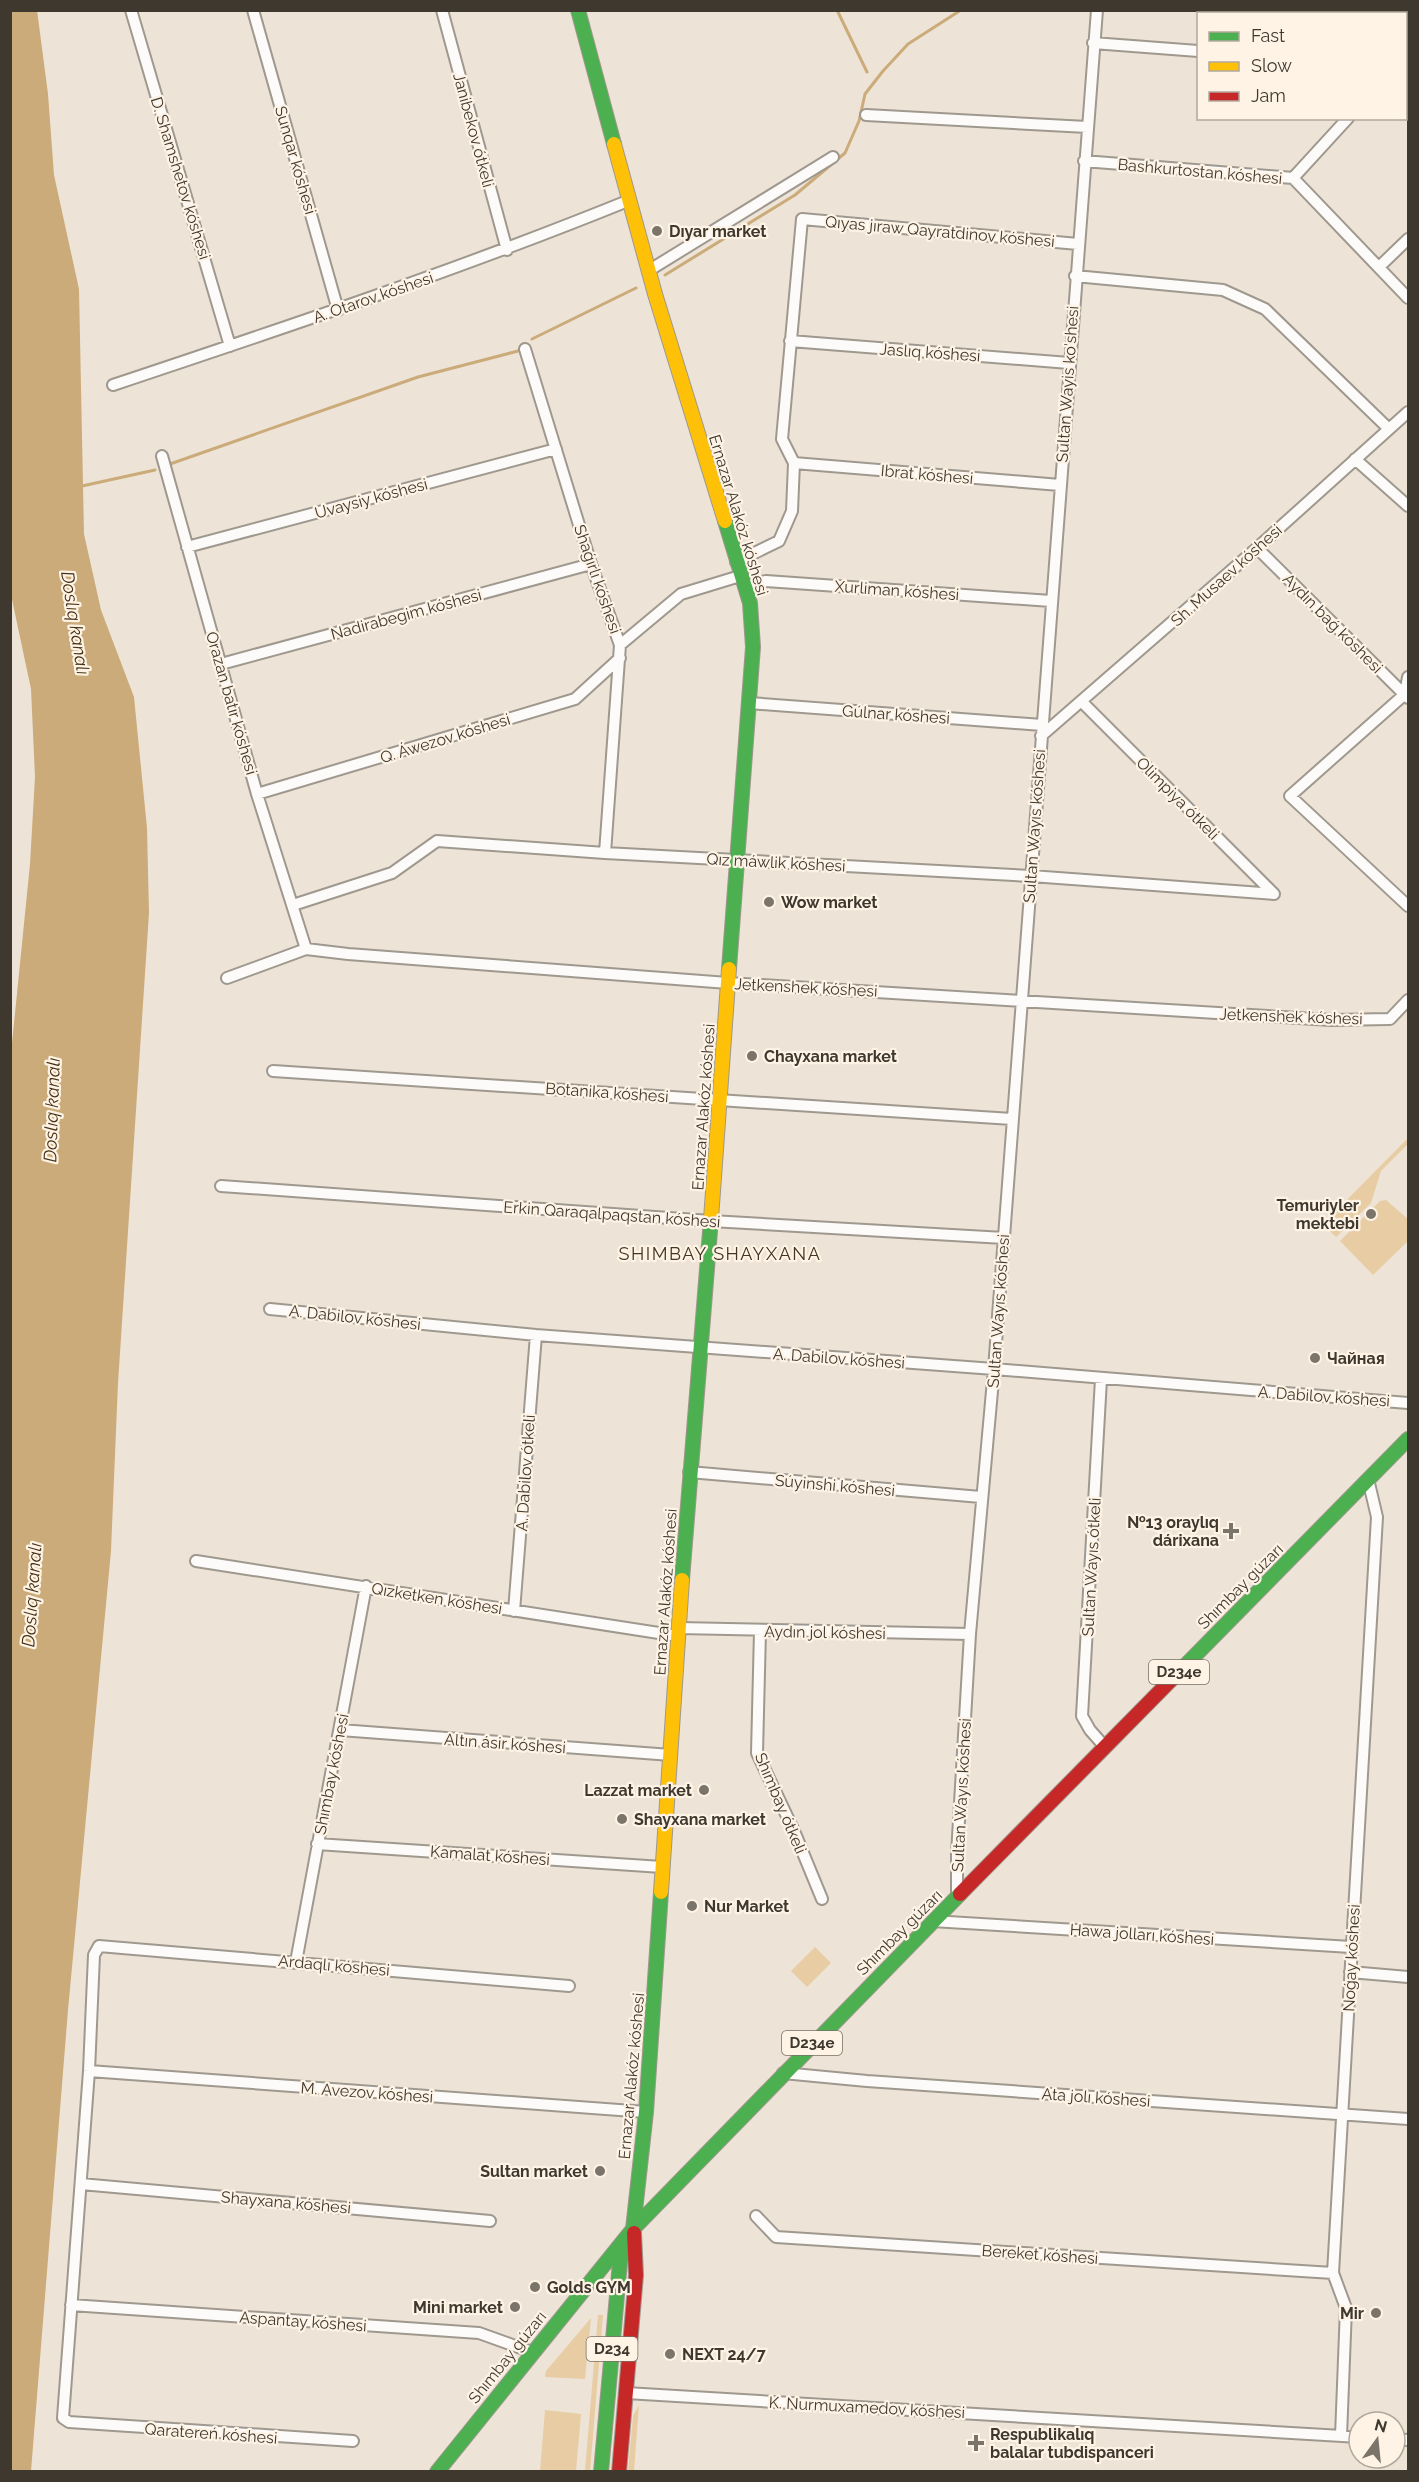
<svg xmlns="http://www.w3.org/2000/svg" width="1419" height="2482" font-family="Raleway,sans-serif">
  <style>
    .green { fill: #e8cca3 }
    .water { fill: #cbab79 }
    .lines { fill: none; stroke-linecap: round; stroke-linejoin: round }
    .stream { stroke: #cbab79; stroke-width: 3 }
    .street-casing { stroke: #9f988e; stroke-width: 14 }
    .fast-casing { stroke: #9f988e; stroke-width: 16 }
    .slow-casing { stroke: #9f988e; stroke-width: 16 }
    .jam-casing { stroke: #9f988e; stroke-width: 16 }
    .street { stroke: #fcfbf9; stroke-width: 10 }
    .fast { stroke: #4caf50; stroke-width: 14 }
    .slow { stroke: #ffc107; stroke-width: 14 }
    .jam { stroke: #c62828; stroke-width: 14 }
    .poi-dot { fill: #7b746a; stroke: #fef3e5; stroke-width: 2 }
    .labels { text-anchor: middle; stroke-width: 4.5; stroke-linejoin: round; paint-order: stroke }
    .shield { fill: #fef3e5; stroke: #787066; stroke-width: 1.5 }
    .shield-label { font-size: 15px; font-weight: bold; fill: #3e382f }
    .street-label { font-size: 16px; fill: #3e382f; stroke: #fef3e5 }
    .poi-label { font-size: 16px; font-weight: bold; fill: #3e382f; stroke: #fef3e5; text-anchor: start }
    .water-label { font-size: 18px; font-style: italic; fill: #443215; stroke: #fef3e5 }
    .neighbourhood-label { font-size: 18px; letter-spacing: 1.5px; fill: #433623; stroke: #fef3e5 }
  </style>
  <rect width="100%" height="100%" fill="#ede4d7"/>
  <path class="green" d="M1408,1138v6l-27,27 -10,32 -35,34 -13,-13z
    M1386,1200l22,19v22l-35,34 -33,-34 40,-40z
    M815,1947l16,16 -24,24 -16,-16z
    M598,2315h5l-13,156h-5z
    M591,2318l-6,61 -40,-2 1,-6z
    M639,2405l-5,66h-6l5,-55z
    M545,2410l36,4 -5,57h-36z"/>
  <path class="water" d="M37,10l11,84 6,81 25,114 5,245 17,76 33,87 13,131 2,85 -31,470 -7,168 -43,459 -37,461 -20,1 -1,-1409 20,-199 5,-87 -4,-88 -21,-99v-579z"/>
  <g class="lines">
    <path class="stream" d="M837,10l30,62
      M665,275l130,-80 50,-42 14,-32 6,-27 18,-23 25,-27 53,-34
      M532,339l104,-51
      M170,464l248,-87 100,-26
      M82,486l73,-16"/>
    <defs>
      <path id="street" d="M131,10l99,336
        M253,10l85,300
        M442,10l65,240
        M1337,14l1,-4
        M1093,43l105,8
        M1406,65l2,1
        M866,115l221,12
        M1084,161l209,17 115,120
        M1293,178l55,-60
        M1379,267l29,-28
        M648,271l185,-114
        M1075,276l148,14 42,19 124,120
        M790,341l279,22
        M525,349l66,215 29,81 -15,208
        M113,385c174,-58 347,-116 517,-185
        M162,456l95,338 49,155
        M1355,459l53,47
        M794,463l266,22
        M187,547l369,-98
        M1257,548l151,150
        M736,562l43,-21 13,-30 2,-48 -12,-24 20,-220 276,25
        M744,586l22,-5 285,20
        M620,645l61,-51 59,-18
        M221,664l370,-100
        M1408,677l-3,17 -115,102 118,110
        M1082,702l192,192
        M749,703l293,22
        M1041,736l216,-188 151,-136
        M257,794l318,-95 45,-41
        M293,905l99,-32 45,-32 168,12 426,23 243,18
        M227,978l79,-29 42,5 380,29 603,37 59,-1 18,-19
        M273,1071l739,48
        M221,1186l490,35 293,17
        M270,1309l266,26 458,34 414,34
        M1101,1379l-19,337 8,14 15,17
        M689,1472l292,25
        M196,1561l482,75
        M514,1611l22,-276
        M679,1628l291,6
        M760,1631l-3,122 37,78 28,68
        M340,1730l331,25
        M317,1844l345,23
        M957,1897v-43l13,-220 24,-265 103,-1359
        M932,1921l419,26
        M296,1962l70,-376
        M1350,1972l58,5
        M89,2071l557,41
        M783,2073l84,8 541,38
        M81,2184l409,37
        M756,2216l20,21 557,36
        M71,2305l408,28 53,19
        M626,2393l733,44
        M1341,2436l5,-128 -13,-35 44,-756 -9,-38
        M1395,2439l13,1
        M353,2441l-284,-19 -6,-4 26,-347 5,-116 5,-9 470,40"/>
      <path id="fast" d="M578,10l36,134
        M725,521l25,82 3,44 -24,322
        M682,1580l29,-361
        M1171,1680l237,-241
        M437,2472l196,-243 13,-117 15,-220
        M601,2472l19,-210 13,-33 327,-335"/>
      <path id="slow" d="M614,144l41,150 70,227
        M711,1219l18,-250
        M661,1892l21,-312"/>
      <path id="jam" d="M960,1894l211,-214
        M619,2472l17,-197 -2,-42"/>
    </defs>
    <use href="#street" class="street-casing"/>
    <use href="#fast" class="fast-casing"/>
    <use href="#slow" class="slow-casing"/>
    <use href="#jam" class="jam-casing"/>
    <use href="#street" class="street"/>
    <use href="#fast" class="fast"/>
    <use href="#slow" class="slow"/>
    <use href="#jam" class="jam"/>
  </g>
  <g class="poi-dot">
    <circle cx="657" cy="231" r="6"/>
    <circle cx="769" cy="902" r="6"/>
    <circle cx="752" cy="1056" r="6"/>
    <circle cx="1371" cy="1214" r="6"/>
    <circle cx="1315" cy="1358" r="6"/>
    <path d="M1228 1522h6v6h6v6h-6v6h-6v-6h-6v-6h6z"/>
    <circle cx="704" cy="1790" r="6"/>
    <circle cx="622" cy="1819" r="6"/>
    <circle cx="692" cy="1906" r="6"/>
    <circle cx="600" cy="2171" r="6"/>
    <circle cx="535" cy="2287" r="6"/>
    <circle cx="515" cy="2307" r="6"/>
    <circle cx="1376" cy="2313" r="6"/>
    <circle cx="670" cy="2354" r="6"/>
    <path d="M973 2434h6v6h6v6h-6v6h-6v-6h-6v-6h6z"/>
  </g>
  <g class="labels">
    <g class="shield">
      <rect x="1149" y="1660" width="60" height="24" rx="4.5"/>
      <rect x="782" y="2031" width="60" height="24" rx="4.5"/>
      <rect x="586.5" y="2337" width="51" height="24" rx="4.5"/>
    </g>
    <g class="shield-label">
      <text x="1179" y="1677">D234e</text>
      <text x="812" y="2048">D234e</text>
      <text x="612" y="2354">D234</text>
    </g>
    <g class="street-label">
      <text transform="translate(474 130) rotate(75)" y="6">Janibekov ótkeli</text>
      <text transform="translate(296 160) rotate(74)" y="6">Sunqar kóshesi</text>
      <text transform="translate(1200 171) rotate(5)" y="6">Bashkurtostan kóshesi</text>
      <text transform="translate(181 178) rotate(73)" y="6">D. Shamshetov kóshesi</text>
      <text transform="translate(940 231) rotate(5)" y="6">Qıyas jıraw Qayratdinov kóshesi</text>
      <text transform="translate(373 297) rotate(-19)" y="6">A. Otarov kóshesi</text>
      <text transform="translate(930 352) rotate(4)" y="6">Jaslıq kóshesi</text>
      <text transform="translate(1067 384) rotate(-86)" y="6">Sultan Wayis ko'shesi</text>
      <text transform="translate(927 474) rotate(5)" y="6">Ibrat kóshesi</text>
      <text transform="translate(371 498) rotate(-15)" y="6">Uvaysiy kóshesi</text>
      <text transform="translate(739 515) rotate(73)" y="6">Ernazar Alakóz kóshesi</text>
      <text transform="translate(1226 575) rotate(-42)" y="6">Sh. Musaev kóshesi</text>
      <text transform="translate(598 579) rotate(71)" y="6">Shaǵırlı kóshesi</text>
      <text transform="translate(897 590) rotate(4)" y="6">Xurliman kóshesi</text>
      <text transform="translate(406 614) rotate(-15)" y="6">Nadirabegim kóshesi</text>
      <text transform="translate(1333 623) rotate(45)" y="6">Aydın baǵ kóshesi</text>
      <text transform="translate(232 703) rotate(74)" y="6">Orazan batır kóshesi</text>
      <text transform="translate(896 714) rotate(4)" y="6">Gúlnar kóshesi</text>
      <text transform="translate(445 738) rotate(-17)" y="6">Q. Áwezov kóshesi</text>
      <text transform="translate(1178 798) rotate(45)" y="6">Olimpiya ótkeli</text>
      <text transform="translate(1034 826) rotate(-86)" y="6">Sultan Wayıs kóshesi</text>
      <text transform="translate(776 862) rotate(3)" y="6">Qız máwlik kóshesi</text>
      <text transform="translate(806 987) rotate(3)" y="6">Jetkenshek kóshesi</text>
      <text transform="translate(1291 1016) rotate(2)" y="6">Jetkenshek kóshesi</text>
      <text transform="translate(607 1092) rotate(4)" y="6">Botanika kóshesi</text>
      <text transform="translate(703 1107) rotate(-86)" y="6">Ernazar Alakóz kóshesi</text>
      <text transform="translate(612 1214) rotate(4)" y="6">Erkin Qaraqalpaqstan kóshesi</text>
      <text transform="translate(998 1311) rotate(-86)" y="6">Sultan Wayıs kóshesi</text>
      <text transform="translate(355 1317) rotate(6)" y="6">A. Dabilov kóshesi</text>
      <text transform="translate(839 1358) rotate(4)" y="6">A. Dabilov kóshesi</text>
      <text transform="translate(1324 1396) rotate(4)" y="6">A. Dabilov kóshesi</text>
      <text transform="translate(525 1473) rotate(-86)" y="6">A. Dabilov ótkeli</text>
      <text transform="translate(835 1485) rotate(5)" y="6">Súyinshi kóshesi</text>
      <text transform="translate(1091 1567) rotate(-87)" y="6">Sultan Wayıs ótkeli</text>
      <text transform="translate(1240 1586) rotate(-45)" y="6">Shımbay gúzarı</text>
      <text transform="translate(665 1592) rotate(-86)" y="6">Ernazar Alakóz kóshesi</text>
      <text transform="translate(437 1598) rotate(9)" y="6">Qızketken kóshesi</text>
      <text transform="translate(825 1632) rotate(1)" y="6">Aydın jol kóshesi</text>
      <text transform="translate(505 1743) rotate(4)" y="6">Altın ásir kóshesi</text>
      <text transform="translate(331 1774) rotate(-79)" y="6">Shımbay kóshesi</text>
      <text transform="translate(961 1795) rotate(-87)" y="6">Sultan Wayıs kóshesi</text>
      <text transform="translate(781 1803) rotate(67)" y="6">Shımbay ótkeli</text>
      <text transform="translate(490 1855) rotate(4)" y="6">Kamalat kóshesi</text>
      <text transform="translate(899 1932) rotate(-45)" y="6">Shımbay gúzarı</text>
      <text transform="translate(1142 1934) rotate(4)" y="6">Hawa jolları kóshesi</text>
      <text transform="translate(1351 1958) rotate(-87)" y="6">Noǵay kóshesi</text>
      <text transform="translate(334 1965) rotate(5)" y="6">Ardaqlı kóshesi</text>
      <text transform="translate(631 2076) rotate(-85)" y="6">Ernazar Alakóz kóshesi</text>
      <text transform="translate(367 2092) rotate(4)" y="6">M. Avezov kóshesi</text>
      <text transform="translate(1096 2097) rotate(4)" y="6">Ata jolı kóshesi</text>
      <text transform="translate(286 2202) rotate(5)" y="6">Shayxana kóshesi</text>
      <text transform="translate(1040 2254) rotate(4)" y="6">Bereket kóshesi</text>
      <text transform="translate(303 2321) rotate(4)" y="6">Aspantay kóshesi</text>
      <text transform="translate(507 2357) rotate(-51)" y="6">Shımbay gúzarı</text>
      <text transform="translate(867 2407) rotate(3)" y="6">K. Nurmuxamedov kóshesi</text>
      <text transform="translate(211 2433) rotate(4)" y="6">Qaratereń kóshesi</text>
    </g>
    <g class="poi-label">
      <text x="669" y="237">Dıyar market</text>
      <text x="781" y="908">Wow market</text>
      <text x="764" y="1062">Chayxana market</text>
      <text x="1359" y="1211" text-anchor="end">Temuriyler<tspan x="1359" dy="18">mektebi</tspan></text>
      <text x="1327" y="1364">Чайная</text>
      <text x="1219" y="1528" text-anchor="end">№13 oraylıq<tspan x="1219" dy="18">dárixana</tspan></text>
      <text x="692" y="1796" text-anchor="end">Lazzat market</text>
      <text x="634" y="1825">Shayxana market</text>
      <text x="704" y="1912">Nur Market</text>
      <text x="588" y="2177" text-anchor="end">Sultan market</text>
      <text x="547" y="2293">Golds GYM</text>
      <text x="503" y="2313" text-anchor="end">Mini market</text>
      <text x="1364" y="2319" text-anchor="end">Mir</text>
      <text x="682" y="2360">NEXT 24/7</text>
      <text x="990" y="2440">Respublikalıq<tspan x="990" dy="18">balalar tubdispanceri</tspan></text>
    </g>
    <g class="water-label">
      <text transform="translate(75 623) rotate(81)" y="6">Doslıq kanalı</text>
      <text transform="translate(52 1110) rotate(-88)" y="6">Doslıq kanalı</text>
      <text transform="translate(32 1595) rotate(-86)" y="6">Doslıq kanalı</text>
    </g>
    <g class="neighbourhood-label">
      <text x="720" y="1260">SHIMBAY SHAYXANA</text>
    </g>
  </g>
  <rect width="1419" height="2482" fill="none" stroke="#3e382f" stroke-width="24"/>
  <rect x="1197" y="12" width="210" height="108" fill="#fef3e5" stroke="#b1a89c" stroke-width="1.5"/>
  <rect x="1209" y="32" width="30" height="9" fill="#4caf50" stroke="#b1a89c" stroke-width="1.5"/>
  <text x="1251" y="42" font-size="18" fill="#3e382f">Fast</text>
  <rect x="1209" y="62" width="30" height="9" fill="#ffc107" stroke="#b1a89c" stroke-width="1.5"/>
  <text x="1251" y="72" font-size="18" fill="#3e382f">Slow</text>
  <rect x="1209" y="92" width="30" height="9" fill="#c62828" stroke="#b1a89c" stroke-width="1.5"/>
  <text x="1251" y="102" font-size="18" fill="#3e382f">Jam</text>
  <g transform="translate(1377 2440) rotate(15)"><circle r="28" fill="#fef3e5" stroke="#b1a89c" stroke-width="1.5"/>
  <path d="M0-4.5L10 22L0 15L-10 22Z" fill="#7b746a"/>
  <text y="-9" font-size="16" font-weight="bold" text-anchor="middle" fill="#3e382f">N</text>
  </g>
</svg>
